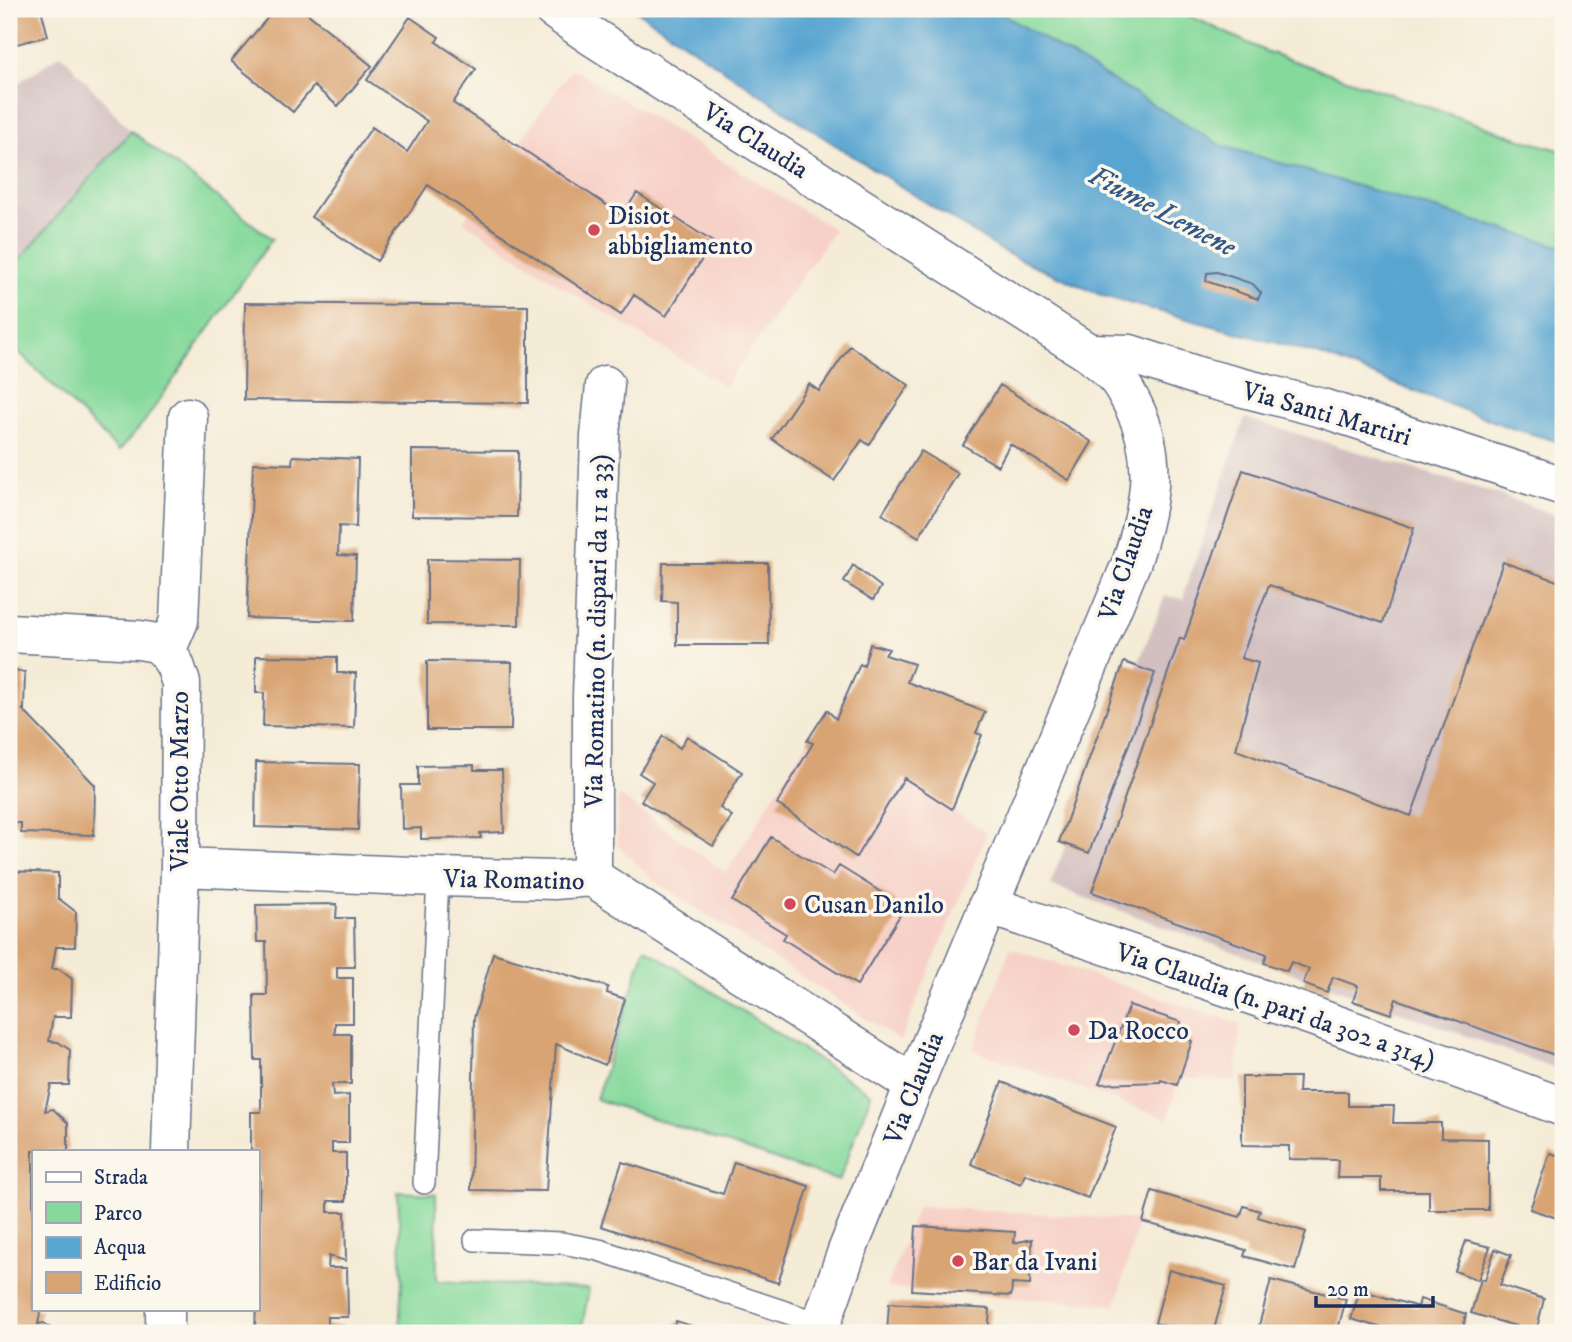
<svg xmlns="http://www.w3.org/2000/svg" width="1572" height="1342" font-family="'IM FELL DW Pica',serif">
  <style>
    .built { fill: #f7d1c8 }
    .industrial { fill: #d2bfc0 }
    .green { fill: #85d99b; stroke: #50847c; stroke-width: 2 }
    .water { fill: #59a5d1; stroke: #3a6a98; stroke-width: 2 }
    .building { fill: #d9a473 }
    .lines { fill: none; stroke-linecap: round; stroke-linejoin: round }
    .service-casing { stroke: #677188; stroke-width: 24 }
    .minor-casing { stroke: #677188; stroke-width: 41 }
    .tertiary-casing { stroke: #677188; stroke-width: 41 }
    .service { stroke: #fff; stroke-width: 21 }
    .minor { stroke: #fff; stroke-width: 38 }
    .tertiary { stroke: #fff; stroke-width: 38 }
    .poi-dot { fill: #d1495b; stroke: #fbf7ec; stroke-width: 2.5 }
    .labels { text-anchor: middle; stroke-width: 7; stroke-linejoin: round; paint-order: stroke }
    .street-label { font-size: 26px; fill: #1b2f5e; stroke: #fbf7ec }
    .poi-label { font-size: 26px; fill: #1b2f5e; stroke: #fbf7ec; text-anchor: start }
    .water-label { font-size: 28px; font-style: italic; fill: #315886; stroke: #fbf7ec }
  </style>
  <rect width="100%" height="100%" fill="#fbf7ec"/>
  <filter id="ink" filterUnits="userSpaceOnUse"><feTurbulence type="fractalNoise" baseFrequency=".0143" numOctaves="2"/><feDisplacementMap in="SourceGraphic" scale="14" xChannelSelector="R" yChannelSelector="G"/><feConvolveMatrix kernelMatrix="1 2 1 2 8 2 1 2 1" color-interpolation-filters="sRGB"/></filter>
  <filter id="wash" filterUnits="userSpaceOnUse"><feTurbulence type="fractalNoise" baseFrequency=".00686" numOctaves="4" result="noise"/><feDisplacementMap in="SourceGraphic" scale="28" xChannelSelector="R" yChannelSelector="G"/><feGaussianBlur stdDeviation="1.57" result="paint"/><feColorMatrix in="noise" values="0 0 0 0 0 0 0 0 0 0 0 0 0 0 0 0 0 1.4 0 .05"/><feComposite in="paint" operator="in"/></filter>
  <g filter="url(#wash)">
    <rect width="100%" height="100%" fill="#f5ecd7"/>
    <path class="built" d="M572,68l263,162 -110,156 -159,-97 -103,-68z
      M820,721l167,112 -87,208 -245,-160 -38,-36 1,-50 108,78z
      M1010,948l230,76 -4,57 -57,-3 -11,41 -195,-69z
      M917,1206l222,14 -23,85 -229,-17z"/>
    <path class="industrial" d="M61,54l70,77 -122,141v-183z
      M1245,418l252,76 66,24v553l-513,-186 115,-289 20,3v-9z"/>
    <path class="green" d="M776,9h399l90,42 259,89 39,11v211z
      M131,131l141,108 -128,183 -25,29 -110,-109v-70z
      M645,948l226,146 -32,87 -243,-82z
      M398,1192l38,2 1,87 152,8 -8,44h-182l3,-54z"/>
    <path class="water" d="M634,9h360l226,136 343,102v196l-52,-15 -191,-73 -217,-59 -97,-43 -177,-112z"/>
    <g id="blocks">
      <path class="building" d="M9,9h32l7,27 -39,10z
        M275,9h27l70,57 -34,40 -24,-20 -21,26 -62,-51z
        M410,17l29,20 -3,5 40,27 -23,34 169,112 15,-22 76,49 -47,74 -32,-21 -13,20 -193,-130 -51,76 -66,-44 61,-90 35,25 20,-31 -60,-41z
        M1217,272l36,12 8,9 -3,6 -52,-18 1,-8z
        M245,303l283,3v97l-284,-3z
        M850,346l59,39 -40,60 -7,-5 -28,41 -62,-42 37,-55 10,7z
        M1000,385l92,57 -23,38 -59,-36 -12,22 -35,-21z
        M412,450l106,1 -1,66 -105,-1z
        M921,451l37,22 -39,64 -37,-23z
        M293,456l65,3 -2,68 -17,-1 -1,29 18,1 -2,65 -107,-3 6,-155 39,1z
        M1243,470l171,58 -31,95 -114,-38 -28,73 17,5 -22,87 175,66 92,-254 60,21v475l-167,-59 -5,15 -38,-13 5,-15 -25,-9 -6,16 -24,-9 6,-15 -18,-7 -4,9 -23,-8 3,-9 -175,-62 88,-254 4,2z
        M427,559l93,1 -1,65 -92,-1z
        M663,563h105l1,82h-92v-43l-15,-1z
        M853,565l28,22 -8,13 -29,-18z
        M870,644l19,5 -4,6 29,9 -7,18 78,30 -9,21 6,2 -30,74 -48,-31 -48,79 -79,-53 36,-61 -6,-2 20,-31 9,9 24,-55 4,2z
        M256,656l81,1v16h19l-2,55 -91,-2 1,-33h-8z
        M427,661l85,1 -1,68h-84z
        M1124,662l31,11 -66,180 -30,-11z
        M9,671l16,1 -1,38 -2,-1 73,76 -1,50 -73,-2v-10h-12z
        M663,736l17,12 7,-12 55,36 -22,36 12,8 -19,30 -72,-45 12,-19 -14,-9z
        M256,762l104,2 -2,66 -103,-3z
        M474,765v5h28l2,62 -24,1 1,5 -60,1v-11l-19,1 -1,-44h17v-19z
        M771,837l62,38 6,-9 66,41 -48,78 -74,-46 3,-5 -54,-33z
        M9,871l49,2v25l18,14 -1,35h-19l-4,22h7l13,10 -1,38h-18l-4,24 9,1 12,8 -1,35h-18l-6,26 8,-2 15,14v28h-35v158h8l-3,15 6,-1 14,10h-49z
        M337,904l-1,14h18l1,49h-18v11h16v45h-18v11h16v50h-19l1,12 16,-1v48h-17v10h14v48h-18v11h17l1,49 -17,-5 -1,12h19l1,49h-21v8l16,1v7h-88l5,-156h-3v-26h-6v-39h10v-52h-6l-1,-65h13l-1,-53h-9l-1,-37z
        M493,953l115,34 -1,6 18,6 -20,66 -49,-21 -10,147 -75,-1 3,-172z
        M1129,1005l52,17 -5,13 16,6 -15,44 -16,-5 -1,2 -61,2z
        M1242,1077h57l-1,15h50v14h46l-1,17h48v15l47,1v71h-59v-19h-48v-13h-44l1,-18 -49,-1v-13l-47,-1z
        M1002,1082l114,45 -28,71 -63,-24 -4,10 -50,-20z
        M1550,1153l13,4v63l-33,-11z
        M622,1162l101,32 11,-32 75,24 -31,97 -177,-57z
        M1152,1191l88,26 4,-11 16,5 -2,6 48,15 -11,38 -51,-14 2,-6 -103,-28z
        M916,1226l99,6 -1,11 18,-4 -2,46 -18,-1 -1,12 -99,-6z
        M1466,1241l24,6 -12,33 -23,-9z
        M1495,1249l16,6 -11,30 44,14 -8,33 -65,-19 10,-34 4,1z
        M1169,1270l57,16 -13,47h-52l2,-8 -8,-2z
        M1271,1280l75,19 -9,34h-80z
        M1360,1290l58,17 2,-8 46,15 -4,19h-63l-48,-14z
        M889,1303l101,6 -2,24h-101z
        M676,1321l38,12h-41z"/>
    </g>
  </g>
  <g filter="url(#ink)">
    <use href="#blocks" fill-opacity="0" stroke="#677188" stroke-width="2"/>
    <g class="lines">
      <defs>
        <path id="service" d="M424,1183l14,-306
          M475,1240l87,3 37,7 222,74"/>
        <path id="minor" d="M1089,353l41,1 71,23 121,31 241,78
          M9,633l130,7 18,3 9,8
          M180,867l258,10 116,3 38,-3 322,208
          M592,877v-180l8,-261 5,-51
          M988,905l327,112 248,90
          M171,1151l9,-284 1,-184 -6,-18 -9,-14 13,-30 9,-204
          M165,1333v-24"/>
        <path id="tertiary" d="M553,9l37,26 499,318c8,7 17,14 25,22 9,9 14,21 20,32 26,53 15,101 -2,154l-218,524 -67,166 -29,82"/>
      </defs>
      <use href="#service" class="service-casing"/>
      <use href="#minor" class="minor-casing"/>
      <use href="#tertiary" class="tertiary-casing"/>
      <use href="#service" class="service"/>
      <use href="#minor" class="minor"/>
      <use href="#tertiary" class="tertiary"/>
    </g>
  </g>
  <g class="poi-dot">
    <circle cx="594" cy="230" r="7"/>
    <circle cx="790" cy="904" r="7"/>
    <circle cx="1074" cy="1030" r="7"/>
    <circle cx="958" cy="1261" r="7"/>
  </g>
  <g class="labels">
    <g class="street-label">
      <text transform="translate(756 140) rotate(32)" y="9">Via Claudia</text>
      <text transform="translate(1327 413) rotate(16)" y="9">Via Santi Martiri</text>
      <text transform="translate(1125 563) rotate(-71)" y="9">Via Claudia</text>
      <text transform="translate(596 631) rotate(-89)" y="9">Via Romatino (n. dispari da 11 a 33)</text>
      <text transform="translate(179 781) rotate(-90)" y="9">Viale Otto Marzo</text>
      <text transform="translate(514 879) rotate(1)" y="9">Via Romatino</text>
      <text transform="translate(1276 1005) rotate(19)" y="9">Via Claudia (n. pari da 302 a 314)</text>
      <text transform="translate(913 1088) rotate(-68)" y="9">Via Claudia</text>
    </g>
    <g class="poi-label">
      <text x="608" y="224">Disiot<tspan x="608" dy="30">abbigliamento</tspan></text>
      <text x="804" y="913">Cusan Danilo</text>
      <text x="1088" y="1039">Da Rocco</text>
      <text x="972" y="1270">Bar da Ivani</text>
    </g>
    <g class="water-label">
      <text transform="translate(1163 210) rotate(28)" y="10">Fiume Lemene</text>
    </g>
  </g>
  <rect width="1572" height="1342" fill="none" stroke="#fbf7ec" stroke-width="35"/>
  <rect x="32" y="1150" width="228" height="161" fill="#fbf7ec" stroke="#a1a7b3" stroke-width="2"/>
  <rect x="46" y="1172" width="35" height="10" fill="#ffffff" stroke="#a1a7b3" stroke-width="2"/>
  <text x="94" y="1184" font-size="21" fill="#1b2f5e">Strada</text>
  <rect x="46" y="1202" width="35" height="21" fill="#85d99b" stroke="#a1a7b3" stroke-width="2"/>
  <text x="94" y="1220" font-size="21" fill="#1b2f5e">Parco</text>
  <rect x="46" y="1237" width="35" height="21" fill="#59a5d1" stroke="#a1a7b3" stroke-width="2"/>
  <text x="94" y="1254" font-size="21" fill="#1b2f5e">Acqua</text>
  <rect x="46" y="1272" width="35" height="21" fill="#d9a473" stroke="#a1a7b3" stroke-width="2"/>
  <text x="94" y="1290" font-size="21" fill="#1b2f5e">Edificio</text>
  <path d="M1316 1296v10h117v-10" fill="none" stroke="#1b2f5e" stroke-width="3.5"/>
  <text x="1327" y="1296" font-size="21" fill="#1b2f5e" stroke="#fbf7ec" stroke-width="5" paint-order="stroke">20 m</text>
</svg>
